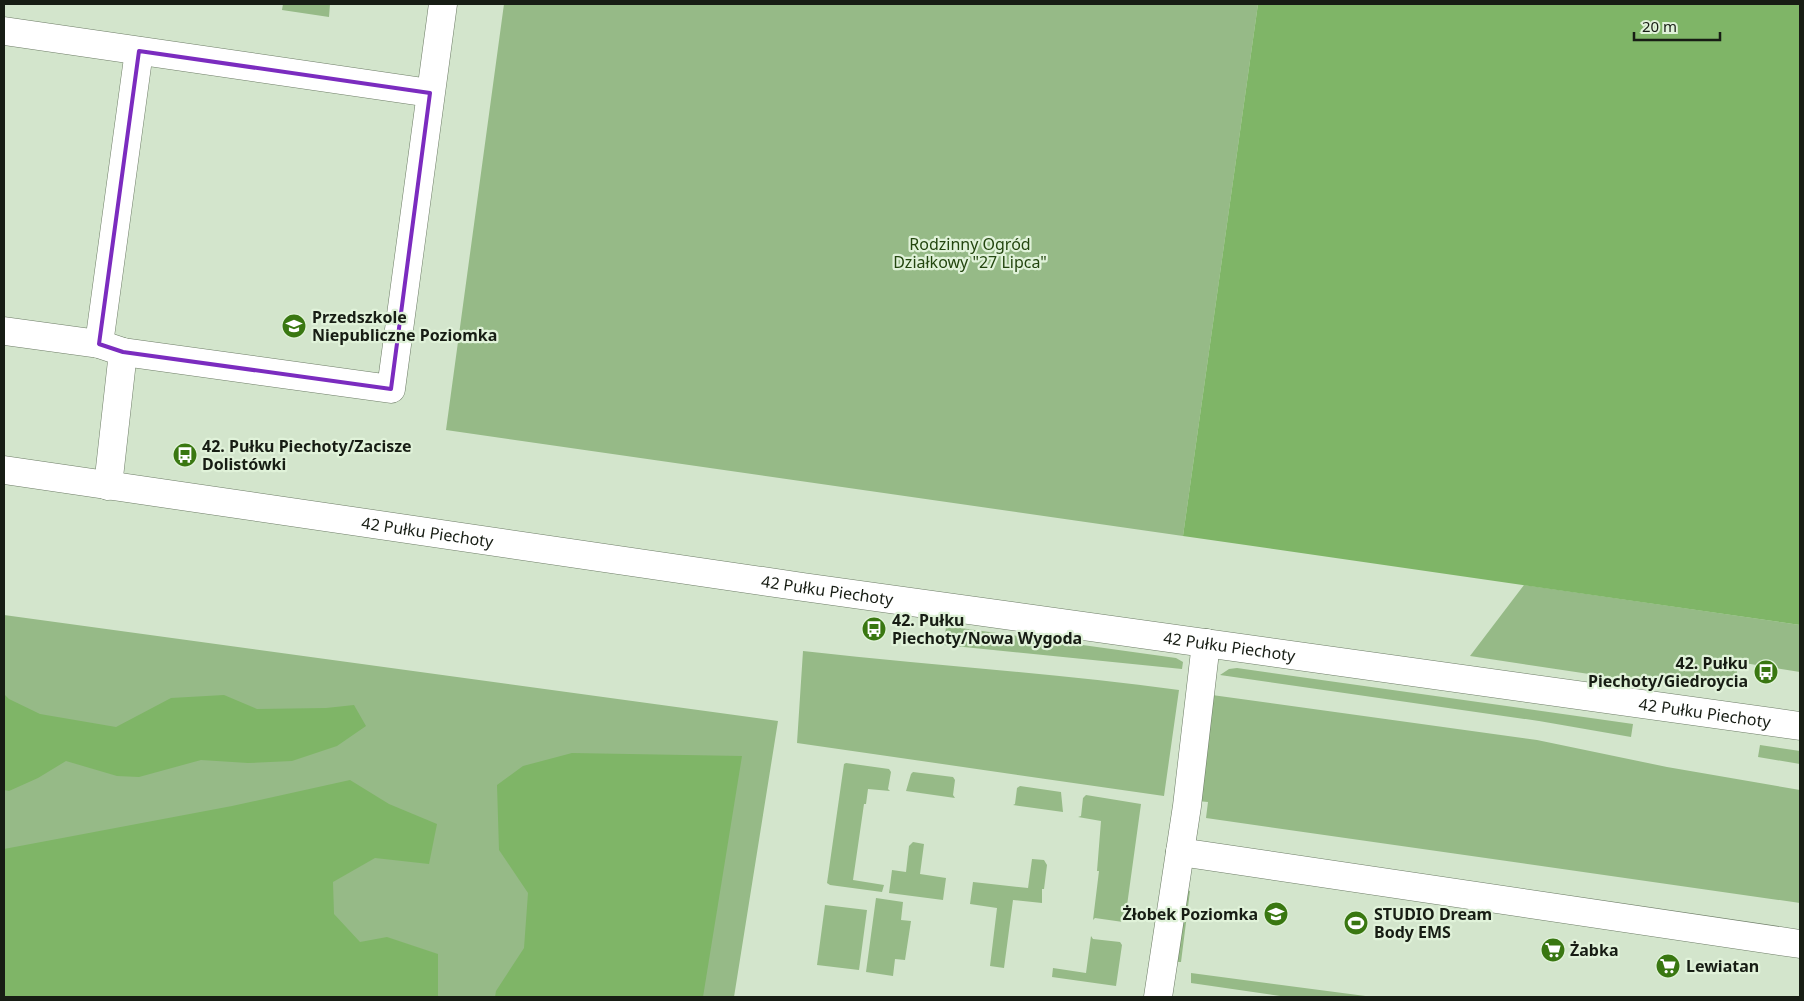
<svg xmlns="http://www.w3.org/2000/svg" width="1804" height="1001" font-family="'Noto Sans',sans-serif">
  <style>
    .green { fill: #96ba87 }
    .forest { fill: #7fb567 }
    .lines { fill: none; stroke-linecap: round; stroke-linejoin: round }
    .minor-casing { stroke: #6e7d67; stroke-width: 29 }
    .minor { stroke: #fff; stroke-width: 28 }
    .marked { fill: none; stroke: #7b2cbf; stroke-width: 4; stroke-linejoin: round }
    .labels { text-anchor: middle; stroke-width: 4.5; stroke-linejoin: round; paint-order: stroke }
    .park-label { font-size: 16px; fill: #23460f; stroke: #e0f2d9 }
    .poi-label { font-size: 16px; font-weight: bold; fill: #171d14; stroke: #e0f2d9; text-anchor: start }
    .street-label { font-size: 16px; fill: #171d14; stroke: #e0f2d9 }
  </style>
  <rect width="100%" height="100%" fill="#d3e5cc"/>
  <path class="green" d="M283,4h47l-1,13 -47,-7z
    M504,4h754l-75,532 -737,-106z
    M1524,585l276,40v47l-62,-10 -2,20 -20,-2 -60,4 -186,-28z
    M4,615l774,106 -44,276h-730z
    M946,626l230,32 7,4 -1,7 -238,-24z
    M803,651c125,14 251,22 376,39l-15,106 -367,-53z
    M1237,668l396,56 -2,13 -92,-16 -319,-46 9,-6z
    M1212,695l325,45 130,27 133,23v113l-594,-85 2,-16 -11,-1z
    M1760,745l40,6v13l-42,-7z
    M846,763l43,6 2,3 -3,17 2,2 -22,-2 -2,15h-2l-11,76 31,5 -2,7 -52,-7 -3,-2 17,-119z
    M913,772l40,5 2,3 -2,15 2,3 -49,-7 5,-17z
    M1020,786l41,6 2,20 -50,-7 2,-1 2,-16z
    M1086,795l55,9 -16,116 -2,2 -28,-4 -2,2 6,-49h-2l4,-50 -23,-4 3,-1 2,-18z
    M913,842l11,2 -4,30 26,4 -3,22 -54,-7 3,-23 14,2 3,-26z
    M1032,859l12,1 3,5 -3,24h-2v14l-29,-3 -9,68 -14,-2 7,-58 -27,-4 3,-22 55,6z
    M1186,890l4,1 -9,71h-6z
    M876,898l27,4 -2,18 10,1 -6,39 -10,-1 -2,17 -27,-4z
    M825,905l42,5 -8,60 -42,-5z
    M1091,936l2,3 27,3 2,3 -6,41 -64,-9 1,-9 33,5z
    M1191,973l182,24h-86l-96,-14z"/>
  <path class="forest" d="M1258,4h542v621l-617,-89z
    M4,694l5,5 31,15 76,13 55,-29 53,-3 33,14 69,-1 28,-3 12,21 -29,20 -45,15 -44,2 -47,-3 -62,17 -22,-1 -51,-15 -28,17 -29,13 -5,-1z
    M572,753l170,3 -39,241h-208l1,-6 28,-43 4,-55 -29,-43 -2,-65 26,-19z
    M350,780l39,24 48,20 -8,40 -54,-6 -42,24 1,32 26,28 27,-5 51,17v43h-434v-148l228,-43z"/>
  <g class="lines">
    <defs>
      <g id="minor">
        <path d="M4,31l426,62"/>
        <path d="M4,331l95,13 24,8 -15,134"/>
        <path d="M99,344l40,-293"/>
        <path d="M123,352l268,37 52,-385"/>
        <path id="s1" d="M4,470l799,117 997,139"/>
        <path d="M1180,852l620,92"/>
        <path d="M1158,997l29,-191 19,-163"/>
      </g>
    </defs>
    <use href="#minor" class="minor-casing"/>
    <use href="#minor" class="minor"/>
  </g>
  <path class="marked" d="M139,51l291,42 -39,296 -268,-37 -24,-8z"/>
  <defs>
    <symbol id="school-disc" viewBox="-11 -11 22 22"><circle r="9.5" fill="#397711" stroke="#e0f2d9"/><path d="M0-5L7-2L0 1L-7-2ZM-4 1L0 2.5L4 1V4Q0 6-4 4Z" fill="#fff"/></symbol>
    <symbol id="bus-disc" viewBox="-11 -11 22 22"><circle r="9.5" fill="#397711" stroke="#e0f2d9"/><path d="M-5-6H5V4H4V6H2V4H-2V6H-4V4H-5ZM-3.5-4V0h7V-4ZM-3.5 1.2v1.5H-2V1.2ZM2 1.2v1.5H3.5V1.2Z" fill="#fff"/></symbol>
    <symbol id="stadium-disc" viewBox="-11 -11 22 22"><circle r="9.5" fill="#397711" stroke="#e0f2d9"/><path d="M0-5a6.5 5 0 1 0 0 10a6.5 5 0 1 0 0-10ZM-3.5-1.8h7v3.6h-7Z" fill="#fff"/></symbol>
    <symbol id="supermarket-disc" viewBox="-11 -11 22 22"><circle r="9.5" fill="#397711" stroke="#e0f2d9"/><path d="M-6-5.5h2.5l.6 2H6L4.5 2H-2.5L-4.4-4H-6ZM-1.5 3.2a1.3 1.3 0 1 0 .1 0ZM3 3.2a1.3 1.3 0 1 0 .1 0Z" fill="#fff"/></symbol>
  </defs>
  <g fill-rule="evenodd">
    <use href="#school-disc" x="280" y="312" width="28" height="28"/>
    <use href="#bus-disc" x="171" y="441" width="28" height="28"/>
    <use href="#bus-disc" x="860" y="615" width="28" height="28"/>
    <use href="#bus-disc" x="1752" y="658" width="28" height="28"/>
    <use href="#school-disc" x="1262" y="900" width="28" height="28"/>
    <use href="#stadium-disc" x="1342" y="909" width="28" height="28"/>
    <use href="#supermarket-disc" x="1539" y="936" width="28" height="28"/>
    <use href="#supermarket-disc" x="1654" y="952" width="28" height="28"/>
  </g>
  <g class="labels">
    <g class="park-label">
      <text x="970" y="250">Rodzinny Ogród<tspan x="970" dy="18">Działkowy "27 Lipca"</tspan></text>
    </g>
    <g class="poi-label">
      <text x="312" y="323">Przedszkole<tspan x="312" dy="18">Niepubliczne Poziomka</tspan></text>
      <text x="202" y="452">42. Pułku Piechoty/Zacisze<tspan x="202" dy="18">Dolistówki</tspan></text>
      <text x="892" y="626">42. Pułku<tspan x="892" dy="18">Piechoty/Nowa Wygoda</tspan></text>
      <text x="1748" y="669" text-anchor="end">42. Pułku<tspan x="1748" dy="18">Piechoty/Giedroycia</tspan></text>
      <text x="1258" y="920" text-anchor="end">Żłobek Poziomka</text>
      <text x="1374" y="920">STUDIO Dream<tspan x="1374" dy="18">Body EMS</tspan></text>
      <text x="1570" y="956">Żabka</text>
      <text x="1686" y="972">Lewiatan</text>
    </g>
    <g class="street-label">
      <text dy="6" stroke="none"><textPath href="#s1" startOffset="428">42 Pułku Piechoty</textPath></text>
      <text dy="6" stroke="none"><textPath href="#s1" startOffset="832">42 Pułku Piechoty</textPath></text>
      <text dy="6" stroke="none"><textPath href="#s1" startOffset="1238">42 Pułku Piechoty</textPath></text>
      <text dy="6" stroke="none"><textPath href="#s1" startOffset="1718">42 Pułku Piechoty</textPath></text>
    </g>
  </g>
  <rect width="1804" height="1001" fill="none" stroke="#171d14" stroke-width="10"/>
  <path d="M1634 32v8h86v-8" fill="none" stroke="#171d14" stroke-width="2.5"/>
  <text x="1642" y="32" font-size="15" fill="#171d14" stroke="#e0f2d9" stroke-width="4" paint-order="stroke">20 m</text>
</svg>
